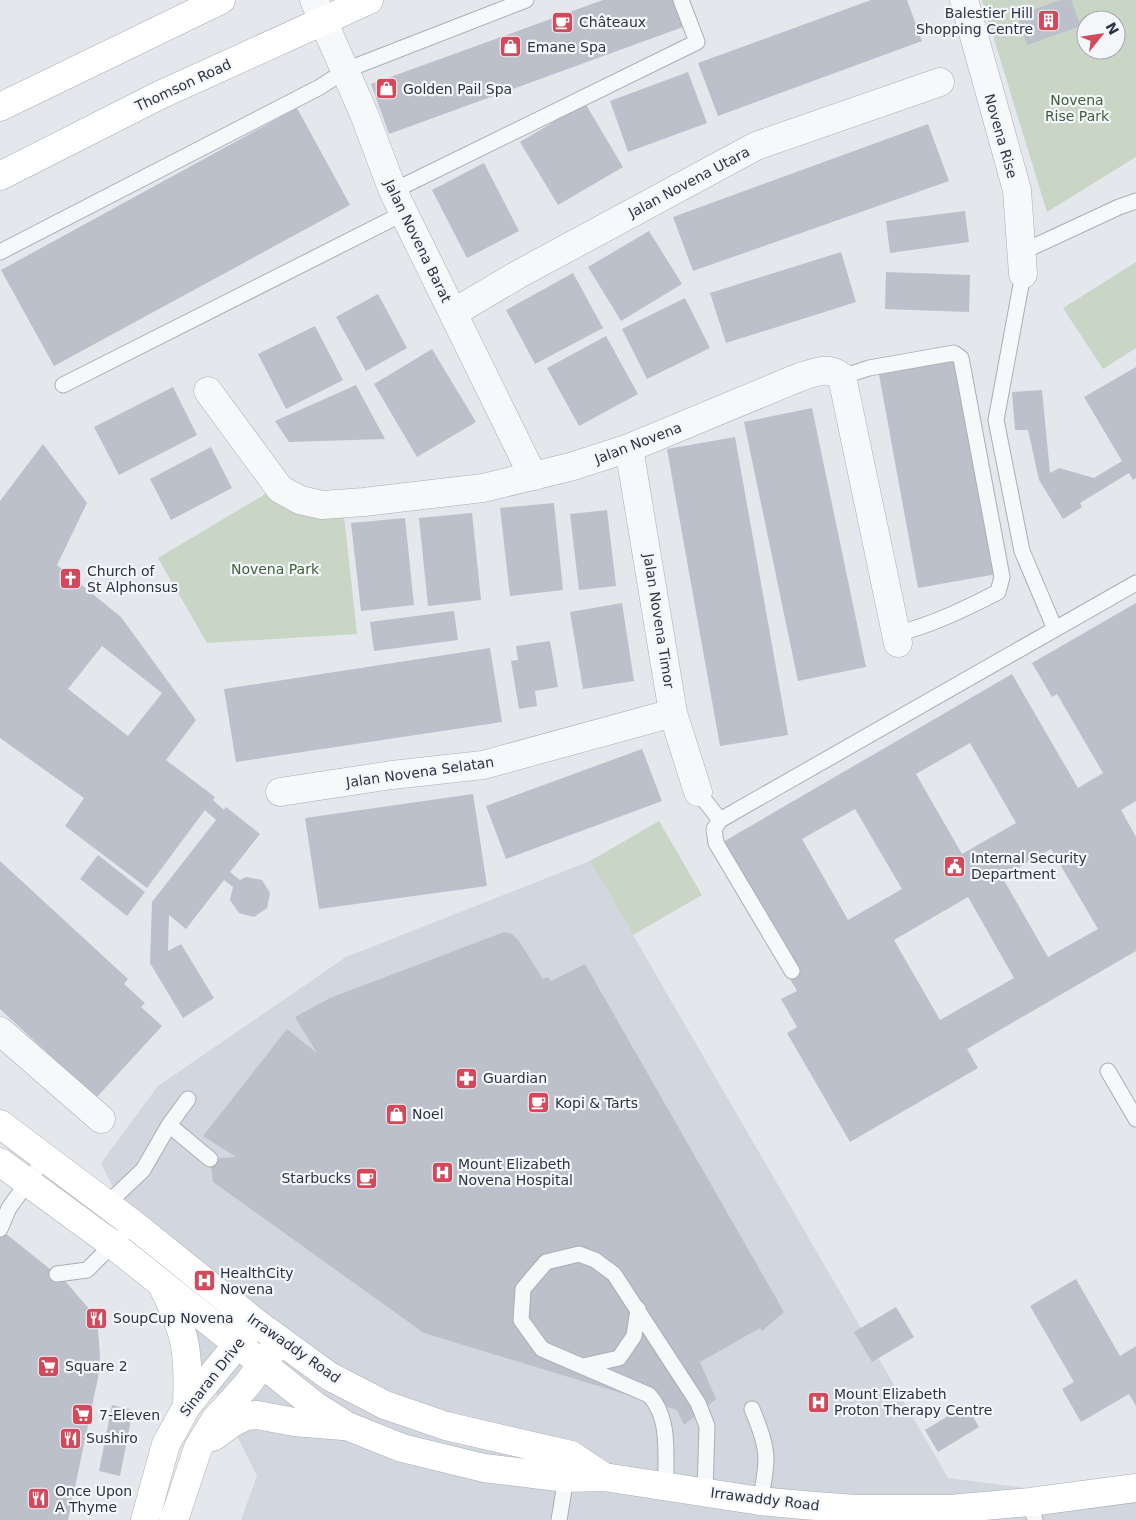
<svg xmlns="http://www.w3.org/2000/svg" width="1136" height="1520" font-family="'DejaVu Sans',sans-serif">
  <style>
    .built { fill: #d2d6de }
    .green { fill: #c9d6c5; fill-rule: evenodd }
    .building { fill: #bbc0ca; fill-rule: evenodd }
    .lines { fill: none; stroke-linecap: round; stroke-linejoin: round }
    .lane-casing { stroke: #a9aeb7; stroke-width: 17 }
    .street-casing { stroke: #a9aeb7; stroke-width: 29 }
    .secondary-casing { stroke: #a9aeb7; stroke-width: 29 }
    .primary-casing { stroke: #a3abb8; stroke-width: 29 }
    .lane { stroke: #f7f8fa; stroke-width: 15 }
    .street { stroke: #f7f8fa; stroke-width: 28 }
    .secondary { stroke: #fff; stroke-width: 28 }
    .primary { stroke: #fff; stroke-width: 28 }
    .labels { text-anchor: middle; stroke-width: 4.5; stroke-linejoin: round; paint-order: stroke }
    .poi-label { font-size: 14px; fill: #2b3445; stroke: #f4f6f9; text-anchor: start }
    .street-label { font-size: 14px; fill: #2b3445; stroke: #f4f6f9 }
    .park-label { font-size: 14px; fill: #3f6138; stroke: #f4f6f9 }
  </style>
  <rect width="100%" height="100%" fill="#e4e7ec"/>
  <path class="built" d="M590,861l358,617 188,24v18h-895l16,-44 -156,-313 57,-77 188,-129z"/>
  <path class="green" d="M982,0h154v157l-89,55zM1086,20h30v30h-30z
    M1136,262v86l-33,21 -40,-61z
    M267,493l77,23 13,118 -150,9 -49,-85z
    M659,821l43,74 -69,40 -43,-74z"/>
  <path class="building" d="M603,0h70l10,27 -294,107 -18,-50z
    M871,0h36l15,41 -204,75 -20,-53z
    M1060,0h11l10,26 -54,19 -10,-29z
    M688,72l19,51 -79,29 -18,-51z
    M585,103l38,64 -65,38 -38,-63z
    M297,108l53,97 -296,161 -53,-96z
    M928,124l21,57 -256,90 -20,-54z
    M484,163l35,68 -52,27 -35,-68z
    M965,211l4,31 -79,11 -4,-32z
    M649,231l33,53 -61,37 -33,-54z
    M841,252l15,50 -130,41 -16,-50z
    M886,272l84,3 -1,37 -84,-3z
    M573,273l30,55 -68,36 -29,-54z
    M378,294l29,54 -41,23 -30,-54z
    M685,298l25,50 -63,31 -25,-50z
    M315,326l28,54 -57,29 -28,-55z
    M606,336l32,58 -59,32 -32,-58z
    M432,349l44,73 -59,35 -43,-73z
    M956,355l41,219 -79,14 -40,-219z
    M1136,367v111l-3,2 -4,-7 -49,30 2,4 -19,12 -24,-39 -11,-50h-13l-3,-38 30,-2 8,83 9,-5 35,10 28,-17 -38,-64z
    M356,385l29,54 -96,3 -14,-21z
    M173,387l24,48 -78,40 -25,-48z
    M812,408l54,259 -68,14 -54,-259z
    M735,437l53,298 -68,11 -53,-297z
    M43,444l44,59 -30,62 64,52 75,103 -30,40 49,37 -2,3 11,10 2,-3 34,27 -30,38 10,8 6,-3 16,3 8,13 -3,15 -13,9 -15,-4 -9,-13 3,-13 -9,-7 -38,49 -17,-14 -1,36 13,-7 33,54 -31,20 -33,-55 2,-61 64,-82 -11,-10 -58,78 -82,-62 19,-28 -84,-60v-237zM102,646l60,47 -34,43 -60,-47z
    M211,447l21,41 -61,32 -21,-41z
    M554,503l9,87 -53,6 -10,-88z
    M607,510l9,76 -37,4 -9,-76z
    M472,513l9,87 -53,6 -9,-88z
    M405,518l9,87 -53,6 -10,-88z
    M622,603l12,78 -51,8 -13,-77z
    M1136,603v198l-15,9 15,27v114l-169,98 11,19 -128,74 -63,-109 10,-6 -16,-28 16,-8 -18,-31 -56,-118 289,-168 66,114 25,-15 -46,-79 -5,3 -20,-34zM970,743l46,80 -54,31 -46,-80zM855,809l47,80 -54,31 -46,-81zM1051,849l47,80 -50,28 -46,-80zM968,897l46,81 -74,42 -46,-80z
    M454,611l4,29 -84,11 -4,-29z
    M550,641l8,46 -23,4 2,15 -18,3 -8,-48 7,-1 -2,-14z
    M490,648l12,74 -266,40 -12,-73z
    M642,749l20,52 -156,58 -20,-53z
    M473,794l14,92 -168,23 -14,-91z
    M98,855l47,37 -18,24 -47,-37z
    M0,861l128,118 -4,5 21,19 -4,4 21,19 -66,72 -96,-89z
    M504,932l8,2 7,7 24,38 5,-2 3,4 34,-17 199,348 -22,19 -2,-3 -60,34 16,37 -32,26 -7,-15 -253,-77 -211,-151 -3,-23 26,-2 -33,-21 84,-107 30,24 -22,-36 35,-19z
    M0,1229l65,52 32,37 3,37 -2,23 -30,142h-68z
    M1076,1279l44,77 16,-10v60l-7,-12 -48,28 -19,-33 12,-7 -44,-76z
    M896,1307l18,30 -42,25 -18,-30z
    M112,1405l21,5 -13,66 -21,-5z
    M966,1405l13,22 -41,25 -13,-22z"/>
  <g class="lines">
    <defs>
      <path id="lane" d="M393,191l304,-149 -16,-42
        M0,252l320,-165 26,-17 180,-70
        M1022,252l97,-45 17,-6
        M1023,274l-27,146 26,131 33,78
        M842,377l27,-9 85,-15 7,5 41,219 -4,15c-33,17 -66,33 -102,42
        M63,385l341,-172
        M698,792l22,28
        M792,971l-76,-128 -2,-14 6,-9 416,-237
        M1108,1071l28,48
        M169,1125l41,34
        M107,1204l36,-34 26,-45 19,-26
        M0,1229l9,-21 36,-50
        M57,1274l30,-4 46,-46
        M583,1366l36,-8 15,-22 4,-27
        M752,1409c17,40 17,50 8,92
        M666,1486c-1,-30 5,-68 -17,-91l-107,-46 -21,-29 2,-31 23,-27 33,-8 16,6 19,14 84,129 9,23 -2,66
        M1030,1502l5,18
        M559,1520l8,-48"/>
      <path id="street" d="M314,0l50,114 29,77 135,275 7,10
        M964,0l53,190 6,84
        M453,313l66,-39 237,-128 184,-64
        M208,391l72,98 20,11 22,5 42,-3 119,-14 87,-21 59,-19 171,-71c15,-5 29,-11 42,0l56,266
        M629,448l44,265 25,79
        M280,792l112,-17 91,-10 190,-52
        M0,1031l101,88"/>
      <path id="secondary" d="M0,1124l133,100 122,98 74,54 56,29 61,21 125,29 33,22
        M0,1162l112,82 202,161 33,21 55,22 82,20 82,10 38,-1 156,24 43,4 52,4h95l80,-7 106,-14
        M164,1289c23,46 25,66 23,117
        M213,1437l19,-14 14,-7 11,-1 37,7 49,4
        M145,1520l21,-76 21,-38 61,-75
        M174,1520l24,-72 17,-28 31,-34 27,-36"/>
      <path id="primary" d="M0,107l221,-107
        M0,176l160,-81 209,-95"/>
    </defs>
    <use href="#lane" class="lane-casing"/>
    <use href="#street" class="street-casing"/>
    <use href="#secondary" class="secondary-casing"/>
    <use href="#primary" class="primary-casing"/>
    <use href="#lane" class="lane"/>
    <use href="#street" class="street"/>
    <use href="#secondary" class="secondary"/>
    <use href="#primary" class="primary"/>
  </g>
  <defs>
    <symbol id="building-square" viewBox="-11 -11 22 22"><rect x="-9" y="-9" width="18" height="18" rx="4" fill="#d1495b" stroke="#f4f6f9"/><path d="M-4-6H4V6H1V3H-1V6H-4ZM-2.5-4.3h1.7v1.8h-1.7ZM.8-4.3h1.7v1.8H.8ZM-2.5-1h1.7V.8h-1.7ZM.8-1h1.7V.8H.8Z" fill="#fff"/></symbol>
    <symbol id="cafe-square" viewBox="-11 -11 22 22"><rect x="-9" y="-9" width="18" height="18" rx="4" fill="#d1495b" stroke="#f4f6f9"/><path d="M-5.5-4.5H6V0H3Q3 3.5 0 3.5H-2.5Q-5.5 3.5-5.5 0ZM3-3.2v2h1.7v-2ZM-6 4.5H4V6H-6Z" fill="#fff"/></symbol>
    <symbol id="shop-square" viewBox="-11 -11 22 22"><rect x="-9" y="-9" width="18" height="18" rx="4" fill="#d1495b" stroke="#f4f6f9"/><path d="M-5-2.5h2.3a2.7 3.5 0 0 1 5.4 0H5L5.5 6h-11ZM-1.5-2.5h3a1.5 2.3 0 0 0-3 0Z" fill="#fff"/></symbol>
    <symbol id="church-square" viewBox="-11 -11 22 22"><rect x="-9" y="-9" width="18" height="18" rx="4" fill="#d1495b" stroke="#f4f6f9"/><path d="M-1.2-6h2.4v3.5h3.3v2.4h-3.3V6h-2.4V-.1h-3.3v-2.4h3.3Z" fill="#fff"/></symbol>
    <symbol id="civic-square" viewBox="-11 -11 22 22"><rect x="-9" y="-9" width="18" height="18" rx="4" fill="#d1495b" stroke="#f4f6f9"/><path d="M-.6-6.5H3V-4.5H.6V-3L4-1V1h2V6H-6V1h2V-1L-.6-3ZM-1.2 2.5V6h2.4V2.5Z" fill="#fff"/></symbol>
    <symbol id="pharmacy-square" viewBox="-11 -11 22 22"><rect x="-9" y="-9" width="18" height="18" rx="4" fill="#d1495b" stroke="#f4f6f9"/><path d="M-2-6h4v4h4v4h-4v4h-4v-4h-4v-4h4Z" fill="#fff"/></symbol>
    <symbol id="hospital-square" viewBox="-11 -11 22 22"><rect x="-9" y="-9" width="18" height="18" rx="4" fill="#d1495b" stroke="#f4f6f9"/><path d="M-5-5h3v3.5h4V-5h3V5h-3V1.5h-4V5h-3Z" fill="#fff"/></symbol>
    <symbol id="restaurant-square" viewBox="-11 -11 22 22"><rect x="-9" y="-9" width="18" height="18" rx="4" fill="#d1495b" stroke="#f4f6f9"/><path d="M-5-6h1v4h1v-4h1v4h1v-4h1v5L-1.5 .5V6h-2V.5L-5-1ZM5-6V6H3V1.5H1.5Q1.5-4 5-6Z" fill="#fff"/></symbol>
    <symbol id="supermarket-square" viewBox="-11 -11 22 22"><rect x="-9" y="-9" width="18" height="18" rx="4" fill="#d1495b" stroke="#f4f6f9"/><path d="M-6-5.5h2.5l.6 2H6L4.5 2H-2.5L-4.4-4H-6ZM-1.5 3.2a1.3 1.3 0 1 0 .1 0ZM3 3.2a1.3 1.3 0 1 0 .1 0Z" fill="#fff"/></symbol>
  </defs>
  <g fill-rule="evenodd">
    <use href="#building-square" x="1036" y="8" width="25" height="25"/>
    <use href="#cafe-square" x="550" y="10" width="25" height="25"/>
    <use href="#shop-square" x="498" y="34" width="25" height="25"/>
    <use href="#shop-square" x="374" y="76" width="25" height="25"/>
    <use href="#church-square" x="58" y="566" width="25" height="25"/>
    <use href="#civic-square" x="942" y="854" width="25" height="25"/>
    <use href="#pharmacy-square" x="454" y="1066" width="25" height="25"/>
    <use href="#cafe-square" x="526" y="1090" width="25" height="25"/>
    <use href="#shop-square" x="384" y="1102" width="25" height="25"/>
    <use href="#hospital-square" x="430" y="1160" width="25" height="25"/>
    <use href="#cafe-square" x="354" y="1166" width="25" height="25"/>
    <use href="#hospital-square" x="192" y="1268" width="25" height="25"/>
    <use href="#restaurant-square" x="84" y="1306" width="25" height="25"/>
    <use href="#supermarket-square" x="36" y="1354" width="25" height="25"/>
    <use href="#hospital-square" x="806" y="1390" width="25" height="25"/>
    <use href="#supermarket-square" x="70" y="1402" width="25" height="25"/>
    <use href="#restaurant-square" x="58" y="1426" width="25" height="25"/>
    <use href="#restaurant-square" x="26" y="1486" width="25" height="25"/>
  </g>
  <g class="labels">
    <g class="poi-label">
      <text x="1033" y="18" text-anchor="end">Balestier Hill<tspan x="1033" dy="16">Shopping Centre</tspan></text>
      <text x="579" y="27">Châteaux</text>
      <text x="527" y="52">Emane Spa</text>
      <text x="403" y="94">Golden Pail Spa</text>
      <text x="87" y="576">Church of<tspan x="87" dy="16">St Alphonsus</tspan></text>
      <text x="971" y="863">Internal Security<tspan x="971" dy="16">Department</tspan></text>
      <text x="483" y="1083">Guardian</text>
      <text x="555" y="1108">Kopi &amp; Tarts</text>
      <text x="412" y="1119">Noel</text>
      <text x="458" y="1169">Mount Elizabeth<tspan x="458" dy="16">Novena Hospital</tspan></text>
      <text x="351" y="1183" text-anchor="end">Starbucks</text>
      <text x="220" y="1278">HealthCity<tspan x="220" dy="16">Novena</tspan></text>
      <text x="113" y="1323">SoupCup Novena</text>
      <text x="65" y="1371">Square 2</text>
      <text x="834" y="1399">Mount Elizabeth<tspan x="834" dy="16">Proton Therapy Centre</tspan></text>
      <text x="99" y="1420">7-Eleven</text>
      <text x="86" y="1443">Sushiro</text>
      <text x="55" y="1496">Once Upon<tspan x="55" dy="16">A Thyme</tspan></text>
    </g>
    <g class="street-label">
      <text transform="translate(183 85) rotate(-25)" y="5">Thomson Road</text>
      <text transform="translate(1001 136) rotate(74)" y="5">Novena Rise</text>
      <text transform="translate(689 182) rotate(-28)" y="5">Jalan Novena Utara</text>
      <text transform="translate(418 241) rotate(64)" y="5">Jalan Novena Barat</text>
      <text transform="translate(638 443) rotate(-21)" y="5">Jalan Novena</text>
      <text transform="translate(659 621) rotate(81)" y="5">Jalan Novena Timor</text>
      <text transform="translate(420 772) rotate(-8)" y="5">Jalan Novena Selatan</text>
      <text transform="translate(294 1348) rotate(35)" y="5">Irrawaddy Road</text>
      <text transform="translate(212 1377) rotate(-52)" y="5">Sinaran Drive</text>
      <text transform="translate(765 1499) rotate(7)" y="5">Irrawaddy Road</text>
    </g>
    <g class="park-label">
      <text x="1077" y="105">Novena<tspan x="1077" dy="16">Rise Park</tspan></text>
      <text x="275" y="574">Novena Park</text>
    </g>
  </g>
  <g transform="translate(1101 35) rotate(60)"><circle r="24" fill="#f4f6f9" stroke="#a4a8b1"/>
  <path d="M0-4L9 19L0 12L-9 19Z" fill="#d1495b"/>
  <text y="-8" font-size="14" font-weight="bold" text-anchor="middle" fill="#2b3445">N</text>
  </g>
</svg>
